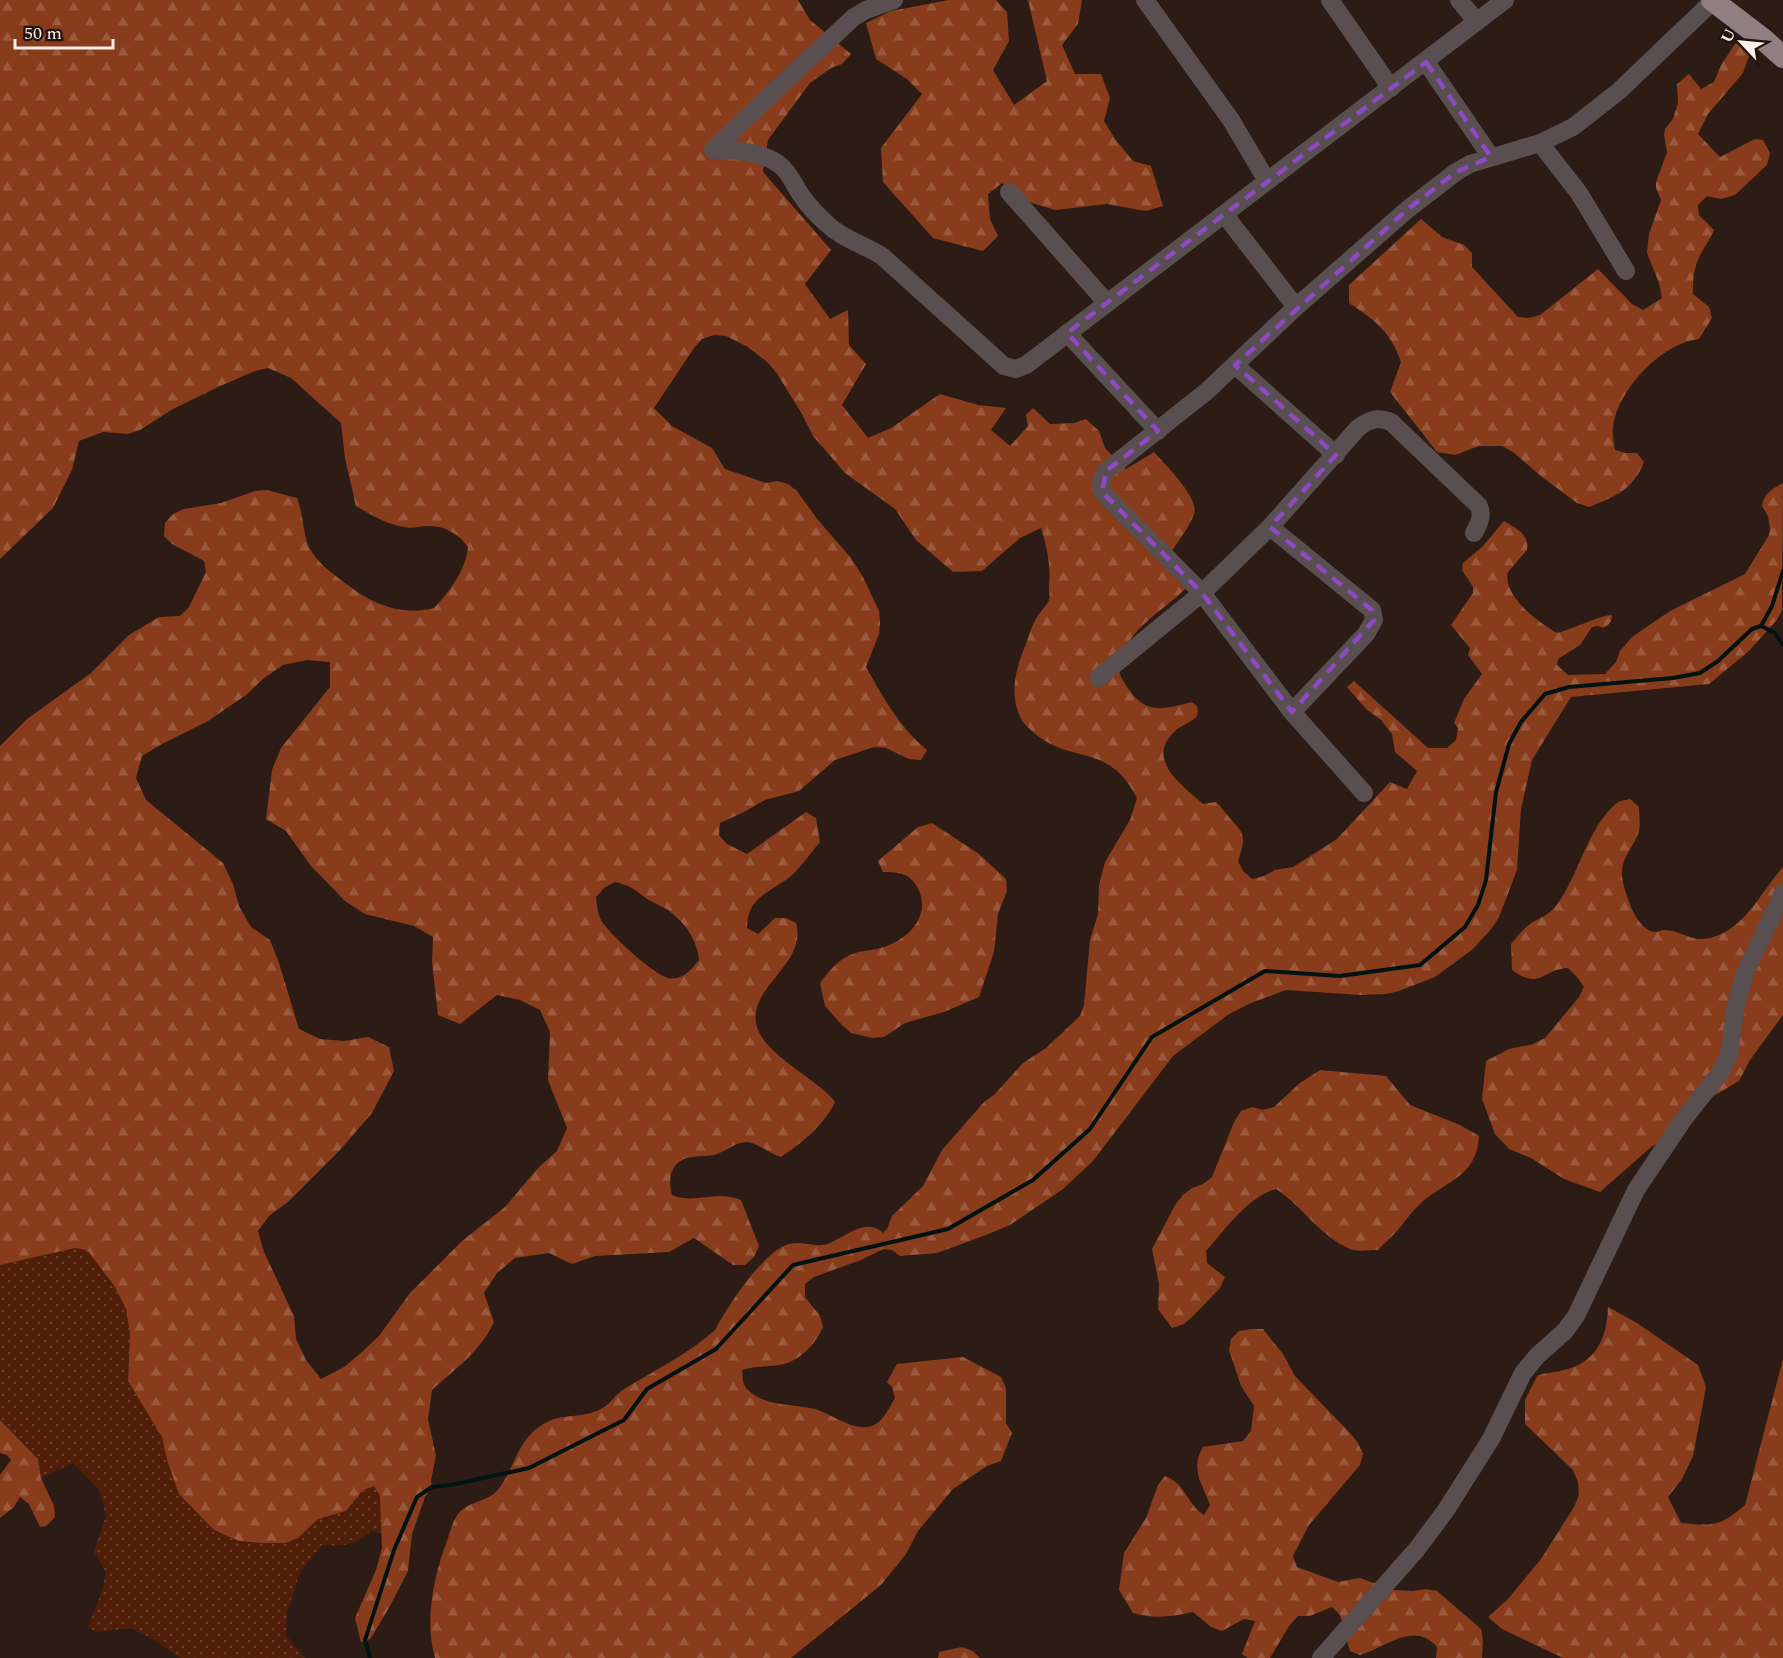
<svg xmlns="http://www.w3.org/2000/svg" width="1783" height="1658" font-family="Spectral,serif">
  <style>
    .grass { fill: url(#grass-dots) }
    .forest { fill: url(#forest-firs); fill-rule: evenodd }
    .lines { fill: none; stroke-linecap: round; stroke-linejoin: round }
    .stream { stroke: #031213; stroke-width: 4 }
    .minor { stroke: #594f51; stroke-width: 18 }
    .major { stroke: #917e82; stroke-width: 22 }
    .marked { fill: none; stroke: #8e49c5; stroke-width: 4.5; stroke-dasharray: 12 8; stroke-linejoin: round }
  </style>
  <defs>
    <pattern id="grass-dots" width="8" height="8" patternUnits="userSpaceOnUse" patternTransform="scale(1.5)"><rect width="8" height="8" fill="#501e08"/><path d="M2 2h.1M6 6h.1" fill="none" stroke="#6a3f2c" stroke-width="1.8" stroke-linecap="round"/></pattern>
    <pattern id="forest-firs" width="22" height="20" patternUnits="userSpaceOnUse" patternTransform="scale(1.5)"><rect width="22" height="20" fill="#883c1b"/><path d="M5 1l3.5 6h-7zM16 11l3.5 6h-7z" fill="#9a583c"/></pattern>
  </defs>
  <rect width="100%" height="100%" fill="#2c1c15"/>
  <path class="grass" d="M75,1248l12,2 28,37 11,22 4,25 -2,47 34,56 5,23 95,83h24l12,-5 20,-19 28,-8 16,-20 12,-5 6,10 2,37 -11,-2c-17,15 -27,15 -49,14l-22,27 -13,41 -1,22 19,23h-125l-27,-19 -22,-11 -34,4 -9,-5 14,-36 4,-19 -12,-20 12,-36 -6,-25 -27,-28 -32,15 -3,-19 -38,-39v-155z"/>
  <path class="forest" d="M0,0h798l12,20 41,34 -9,10 -11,4 -21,15 -42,57 -5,32 68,78 -26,34 25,35 18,-9 1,35 17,19 -24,41 26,33 23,-10 49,-34 38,11 28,3 -15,22 19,16 18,-20 -2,-11 7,-7 17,16 24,-1 12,-4 13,12 6,17 21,21 28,-17c11,13 46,46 40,62 -4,13 -15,25 -22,37l14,37c-22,23 -59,40 -65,74 -1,3 -3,6 -2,9 1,6 8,16 11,20 18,25 37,17 62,11 6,4 7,7 5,14 -6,7 -16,9 -23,16 -29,28 9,54 29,72l13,-2c5,4 8,10 13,15 17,19 17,19 9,44l5,10 9,8 12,-3 11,-6 18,-3 44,-28 53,-57 17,7 10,-18 -22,-19 -3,-18 -11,-14 -15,-11 -19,-22 7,-6 74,67h19l9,-8 2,-12 -4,-5 10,-24 18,-25 -14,-19 2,-7 -19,-23 22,-32v-6l-11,-17 1,-7 20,-17 21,-25c11,7 26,13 23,29l-19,22c-6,24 31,51 49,61 13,-3 46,-19 55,-18 0,7 -3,10 -9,13l-5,-2 -6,1 -12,18 -22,14 -1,6 11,10 37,-1 11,-12 4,-11 12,-14 38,-26 75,-37 24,-39 1,-7 -2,-12 -6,-10c2,-13 10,-17 21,-23l-1,128 -6,10 -27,30 -40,33 -138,13 -39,63 -11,49 -4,61 -18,47 -7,11 -19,21 -38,28 -36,14 -13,3 -25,1 -75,-5 -35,13 -22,11 -56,42 -80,105 -30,28 -53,36 -24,10 -49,18 -37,3 -8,-6 -9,-1 -22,11 -47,17 -9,7v13l15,19 3,11c-8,18 -24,35 -44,38 -13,2 -25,1 -37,5 1,9 0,15 7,21 18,16 45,13 66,18 18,5 37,23 57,17 11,-4 17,-18 23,-28l-3,-11 -5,-5 10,-18 66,-7 38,20 5,11v35l6,10 -11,28 -14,5 -34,23 -35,42 -12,23 -25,31 -90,73h-356c-11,-39 -1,-83 13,-120 3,-9 6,-22 14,-28 12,-10 29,-9 38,-23 17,-24 18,-50 47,-65 18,-9 39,-3 57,-15 7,-4 12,-13 20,-18 31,-19 64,-35 91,-59 13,-24 48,-79 74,-86 14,-4 27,5 41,-1 17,-7 36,-26 53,-10l4,-4 5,-13 31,-30 19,-36 42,-48 10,-7 29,-32 23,-15 34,-32 4,-11 6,-65 8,-26 1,-29 6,-23 25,-42 7,-22c-29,-57 -65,-32 -104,-66 -3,-3 -7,-6 -10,-10 -15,-25 -8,-52 3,-78 3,-8 5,-17 10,-25 3,-6 10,-13 13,-19 1,-4 0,-10 0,-14 2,-21 -2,-38 -8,-58l-21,10 -38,33 -29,1 -37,-32 -21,-31 -50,-36 -32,-37 -11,-22 -26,-42 -9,-10 -19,-15 -22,-11 -12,-1 -12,4 -8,9 -40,60 18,18 40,22 13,21 41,14 11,-2 11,3 9,7 21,29 33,38 12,19 16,34 1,12 -1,11 -13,33c17,30 34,61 61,83l-6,10 -12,-1 -23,-11 -12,-1 -39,13 -36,31 -34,9 -21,12 -24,11 -1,12 8,9 20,10 59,-42 10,6 4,24c-9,10 -17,23 -27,32 -21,19 -46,21 -46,54l11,6 17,-16h11l10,5c10,37 -35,58 -40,89 -7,38 60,64 79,90 -11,23 -33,41 -54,55 -10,-3 -26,-15 -34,-15 -12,0 -20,9 -30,12 -8,3 -16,1 -24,3 -21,2 -26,20 -21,38 25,10 42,-6 69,5l18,46 -5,11 -9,8h-12l-39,-27 -25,14 -74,4 -23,8 -23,-11 -34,5 -18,15 -13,20 10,29c-13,29 -40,48 -62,68l-4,29 8,37 -5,24 1,7 -7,10 -13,37 -4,37 -18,35 -19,32 -4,3 -6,1 -6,-24 21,-48 6,-22 -2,-52 -6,-10 -12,5 -16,20 -28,8 -20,19 -12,5h-24l-23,-2 -25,-11 -35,-36 -12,-34 -5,-23 -34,-56 2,-47 -4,-25 -11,-22 -28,-37 -12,-2 -75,17v-519l27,-27 64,-46 38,-38 30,-18 21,-1 9,-9 17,-35 -2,-11 -32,-17 -8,-8 1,-13 8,-9 11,-5 37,-6 34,-12 12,-1 30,8c6,15 6,35 12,49 7,14 20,24 32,33 28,22 56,37 93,28 15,-16 32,-38 34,-61 -9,-13 -24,-22 -40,-21 -8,0 -17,3 -24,1 -18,-3 -33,-12 -48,-21l-11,-48 -4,-35 -50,-45 -23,-10 -13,3 -37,16 -45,22 -33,21 -12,4 -25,-2 -24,9 -7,29 -19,38 -53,51zM307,660l23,2v25l-49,61 -9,22 -6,49 20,12 25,35 34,35 20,13 49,12 19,11 -1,25 6,53 22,9 37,-29 23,5 20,10 10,22 -2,48 19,48 -10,23 -19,17 -33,39 -43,34 -52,52 -31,43 -17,16 -18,15 -23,12 -15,-19 -10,-21 -2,-23 -30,-64 -6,-21 11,-15 20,-15 51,-51 32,-37 22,-42 -5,-24 -21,-10 -24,4 -24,-2 -21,-10 -20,-66 -9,-23 -19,-13 -12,-21 -6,-22 -10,-21 -77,-63 -10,-22 6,-22 20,-12 46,-23 38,-26 17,-16 20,-14zM615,882c14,3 21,8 32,17 7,4 14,7 21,11 17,13 29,29 31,50 -8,10 -17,21 -31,18 -15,-4 -59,-44 -67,-58 -4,-8 -4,-15 -5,-23l8,-9z
    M949,0h47l11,12 2,29 -16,29 21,35 33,-24 -19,-81h54l-4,24 -16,21 13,29h26l9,24 -6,23 11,18 18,22 18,5 12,40 -17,5 -39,-7 -52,6 -30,-9 -23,-18 -14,11 2,25 8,17 -15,15 -50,-13 -50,-56 -2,-34 41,-54 -15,-15 -31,-20 -10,-36 25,-12z
    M1742,43l7,13 -6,17 -35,41 -10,20 22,23 35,-18 8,1 7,13 -3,12 -32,30 -14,4 -14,-3 -9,9 1,10 15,15c-4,11 -12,19 -16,30 -5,11 -5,23 -5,34l16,13 3,11 -13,21c-37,4 -81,50 -86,88 -1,7 1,15 2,23l11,3h11l7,9c-12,29 -28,34 -55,45l-12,-4 -35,-26 -29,-25 -11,-6h-23l-24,9 -18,-3 -47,-60 11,-30c-11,-31 -25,-41 -52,-59v-18l72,-66 21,18 22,8 8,8v14l46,50 11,1 11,-3 58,-46 34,35 11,6 19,-12 -3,-15 -12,-30 2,-19 12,-34 -5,-12v-6l11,-30 -3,-17 1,-6 8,-10 5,-16 -1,-19 12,-10 12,15 13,-7 7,-17 14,-21z
    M1630,799l9,8c0,8 2,19 -1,27 -6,15 -17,24 -16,42 2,15 14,55 33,56 3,0 6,-2 9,-2 13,-1 25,10 39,9 40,-4 57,-47 80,-72v148l-33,45 -11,21 -29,17 -24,29 -35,20 -51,45 -36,-13 -33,-21 -22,-9 -14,-15 -13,-35 4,-38 23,-12 24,-5 12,-6 34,-41 5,-10 -7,-10 -9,-9c-26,1 -27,23 -56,2l-1,-26c6,-7 12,-15 19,-20 9,-6 19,-9 26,-18 24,-32 30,-77 61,-103 4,-3 9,-3 13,-4z
    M932,823l47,31 27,25 1,12 -9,23 -4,38 -15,45 -35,15 -39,11 -21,14 -12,1 -21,-5 -9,-8 -17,-19 -5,-23c7,-9 15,-20 26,-26 10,-6 20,-6 31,-8 32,-7 60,-37 36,-68 -8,-9 -19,-9 -30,-9l-5,-11 40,-34z
    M1320,1070l66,6 24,29 50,20 19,11c-2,40 -31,44 -57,66 -9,8 -17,19 -24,28 -6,7 -14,13 -20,20 -8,0 -21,2 -28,-1 -30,-13 -48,-43 -74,-60 -29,8 -50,40 -70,62l1,12 18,14 -5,11 -27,28 -9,8 -12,4 -14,-19 1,-25 -7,-35 23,-44 8,-10 9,-7 11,-4 9,-7 22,-55 7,-11 11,-4 11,3 11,-3 26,-24z
    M1608,1307l29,16 61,42 8,22 -13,69 -11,23 -14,18 13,26c31,3 39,4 64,-18l38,-146v299h-220l-61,-29 -14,-12 20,-18 33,-40 33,-52 5,-12 -1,-13 -5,-12 -48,-46v-24l12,-24c9,-4 17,-3 27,-6 32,-7 43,-32 44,-63z
    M1251,1329h12l20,25 12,22 55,57 8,10 5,11 -3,11 -51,60 -16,31 4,11 41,15 22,-4 33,12 20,1 13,-2 11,2 44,38 2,12 -1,17h-46l1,-11c-23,-27 -52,1 -77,8l-10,-4 -10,-36 -8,-8 -22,9h-12l-9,10 -19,32h-22l-6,-4 13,-33 -11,-2 -22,12 -11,-4 -18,-15c-22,5 -39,7 -60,1l-14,-23 5,-37 22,-35 12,-33 7,-9c21,8 21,27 39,39l6,-10c-8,-22 -20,-35 -7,-58l40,-6 8,-10 3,-25 -13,-20 -12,-36 2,-11 8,-8z
    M0,1420l38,39 3,19 13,28 1,11 -9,9 -6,1 -11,-23 -9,-7 -6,10 -14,11v-43l11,-15 -4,-5 -7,-2z
    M962,1647l11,4 7,7h-42l1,-6z"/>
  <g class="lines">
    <path class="stream" d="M1761,626l14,7 8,12
      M370,1658l-5,-18 29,-90 23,-53 15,-10 24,-3 73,-16 95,-48 23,-31 69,-40 77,-84 155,-36 85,-49 57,-51 62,-92 113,-66 75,5 80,-11 45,-38 13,-22 8,-25 10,-88 13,-48 12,-22 24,-28 24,-7 104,-9 27,-5 18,-12 34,-32 9,-3 11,-20 11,-35"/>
    <path class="minor" d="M1145,0l86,120 36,61
      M1330,0l61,88
      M1459,0l18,22
      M1426,62l65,95
      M1540,143l39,50 47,78
      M713,150c23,0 48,1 67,15 9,7 15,21 21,30 7,10 16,20 25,28 16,16 37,21 56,33l122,110 12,3 10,-4 479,-365
      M713,150l58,-56 83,-77 12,-7 28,-10
      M1009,192l98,111
      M1224,214l72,93
      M1067,333l91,98
      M1235,365l101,90
      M1270,527l102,83 2,10 -8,14 -74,78
      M1098,678l104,-85 68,-66 88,-99c12,-9 19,-11 33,-6l88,84c4,11 0,17 -5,27
      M1364,793l-72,-81 -90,-119 -100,-101c-2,-8 -1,-13 4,-21l101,-80 89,-84 112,-98 48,-37 14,-8 70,-21 33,-16 46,-36 94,-90
      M1321,1658l96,-109 29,-39 45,-71 32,-66 14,-17 28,-25 11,-15 60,-126 47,-70 37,-47 9,-18 7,-50 9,-32 38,-80"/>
    <path class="major" d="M1712,0l51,39 20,18"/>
  </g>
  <path class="marked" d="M1426,62l65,95 -35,15 -48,37 -173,156 101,90 -66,72 102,83 2,10 -82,92 -90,-119 -100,-101 4,-21 52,-40 -91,-98z"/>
  <g transform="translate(1741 42) rotate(296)" stroke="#22120c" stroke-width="4.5" paint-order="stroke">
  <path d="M0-4.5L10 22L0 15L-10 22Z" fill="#fbefea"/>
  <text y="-9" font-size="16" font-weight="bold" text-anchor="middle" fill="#fbefea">U</text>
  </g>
  <path d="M15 39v9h98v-9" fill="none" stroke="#fbefea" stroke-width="3"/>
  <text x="24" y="39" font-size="18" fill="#fbefea" stroke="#22120c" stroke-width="4.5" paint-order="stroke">50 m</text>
</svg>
